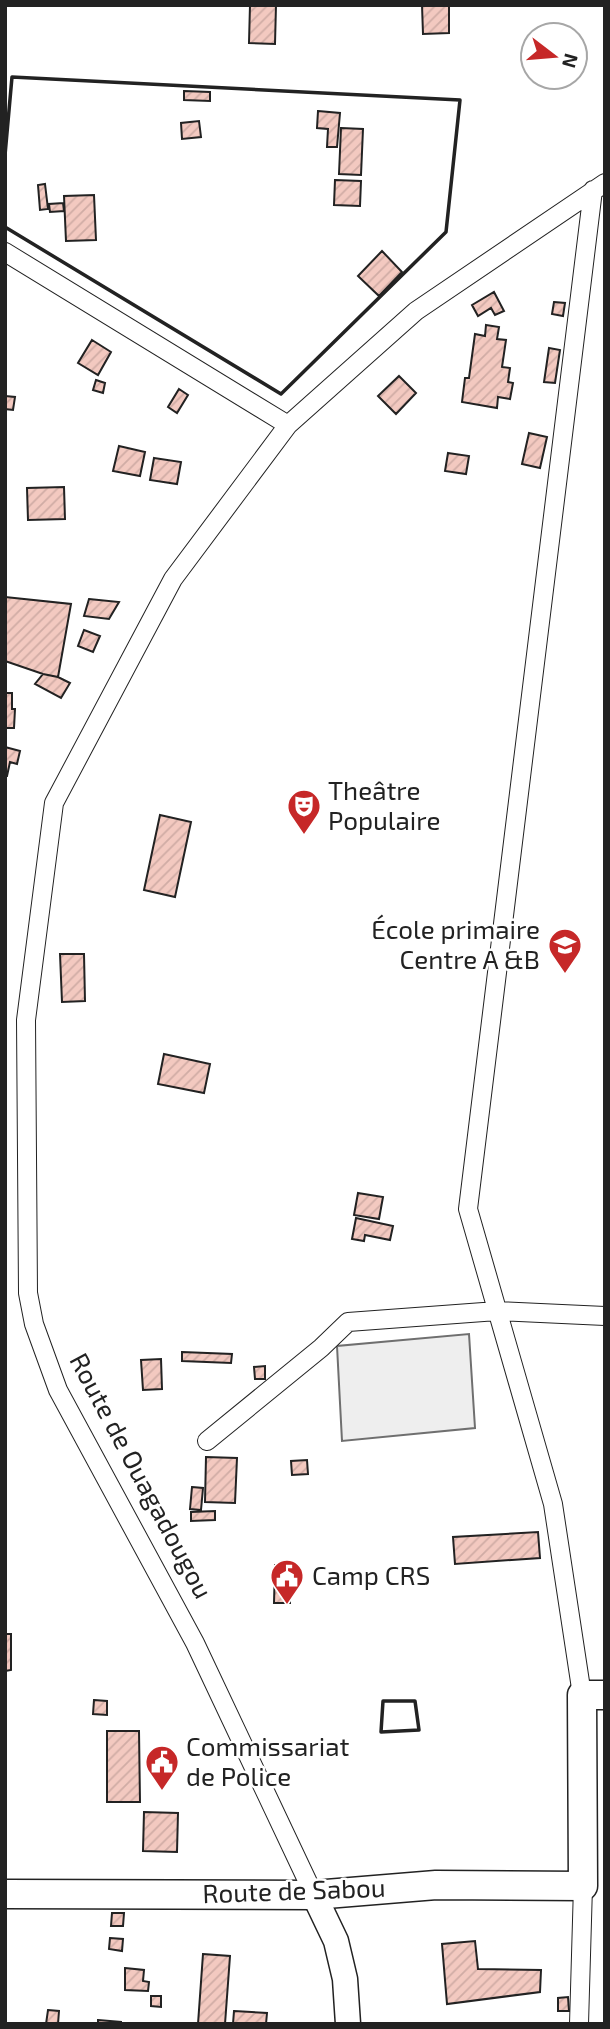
<svg xmlns="http://www.w3.org/2000/svg" width="610" height="2029" font-family="'Exo 2',sans-serif">
  <style>
    .garden { fill: #eee; stroke: #6f6f6f; stroke-width: 2 }
    .building { fill: url(#building-hatch); stroke: #222; stroke-width: 2 }
    .lines { fill: none; stroke-linecap: round; stroke-linejoin: round }
    .street-casing { stroke: #222; stroke-width: 20 }
    .secondary-casing { stroke: #222; stroke-width: 27 }
    .primary-casing { stroke: #222; stroke-width: 31 }
    .street { stroke: #fff; stroke-width: 18 }
    .secondary { stroke: #fff; stroke-width: 24 }
    .primary { stroke: #fff; stroke-width: 28 }
    .wall { stroke: #222; stroke-width: 3.5 }
    .labels { text-anchor: middle; stroke-width: 5; stroke-linejoin: round; paint-order: stroke }
    .poi-label { font-size: 26px; fill: #222; stroke: #fff; text-anchor: start }
    .street-label { font-size: 26px; fill: #222; stroke: #fff }
  </style>
  <defs>
    <pattern id="building-hatch" width="6" height="6" patternUnits="userSpaceOnUse" patternTransform="scale(1.75)"><rect width="6" height="6" fill="#f3c9c0"/><path d="M-1 1l2-2M0 6l6-6M5 7l2-2" fill="none" stroke="#d0aca5"/></pattern>
  </defs>
  <rect width="100%" height="100%" fill="#fff"/>
  <path class="garden" d="M469,1334l6,94 -133,13 -5,-95z"/>
  <path class="building" d="M250,5h26l-1,39 -26,-1z
    M422,5h27v28l-26,1z
    M184,91l26,1v9l-26,-1z
    M318,111l22,2 -3,34h-10l1,-18 -11,-1z
    M199,121l2,16 -19,2 -1,-16z
    M341,128l22,1 -2,46 -22,-1z
    M335,180l26,1 -1,25 -26,-1z
    M45,184l3,25 -8,1 -2,-25z
    M94,195l2,45 -30,1 -2,-45z
    M63,203l1,8 -14,1 -1,-8z
    M382,251l20,21 -23,24 -21,-20z
    M494,292l10,19 -9,4 -4,-7 -13,8 -6,-11z
    M554,302l11,1 -2,13 -11,-2z
    M486,325l13,2 -2,12 9,1 -4,27 8,1 -2,14 5,1 -3,16 -12,-2 -1,11 -35,-6 3,-24h4l6,-44 10,2z
    M92,340l19,12 -13,23 -20,-12z
    M549,348l11,2 -5,33 -11,-1z
    M399,376l17,17 -20,21 -18,-18z
    M96,380l9,3 -2,10 -10,-3z
    M179,389l9,6 -11,18 -9,-6z
    M5,396l10,1 -2,13 -8,-1z
    M529,433l18,4 -7,31 -18,-4z
    M119,446l26,6 -5,24 -27,-5z
    M448,453l21,3 -3,18 -21,-3z
    M154,458l27,4 -4,22 -27,-4z
    M64,487l1,32 -37,1 -1,-32z
    M5,597l66,7 -13,73 -15,-3 -38,-13z
    M89,599l30,3 -10,17 -25,-3z
    M84,630l16,6 -7,16 -15,-6z
    M43,674l15,3 12,6 -9,15 -26,-14z
    M5,693h7v16h3l-1,19h-9z
    M5,747l15,4 -3,13 -7,-2 -3,14h-2z
    M160,815l31,7 -16,75 -31,-7z
    M60,954h24l1,47 -23,1z
    M164,1054l46,10 -6,29 -46,-9z
    M358,1193l25,4 -4,22 -25,-4z
    M356,1218l37,8 -3,14 -25,-5 -1,6 -12,-2z
    M182,1352l50,2 -1,9 -49,-2z
    M161,1359l1,30 -19,1 -2,-30z
    M265,1366v13h-10l-1,-12z
    M206,1457l31,1 -2,45 -30,-1z
    M307,1460l1,14 -16,1 -1,-14z
    M192,1487l11,1 -2,22 -11,-1z
    M215,1511v9l-24,1v-9z
    M538,1532l2,26 -85,6 -2,-27z
    M275,1565h15v38h-16z
    M5,1634h6v36l-6,1z
    M94,1700l13,1v14l-14,-1z
    M107,1731h32l1,71h-33z
    M144,1812l34,1 -1,39 -34,-1z
    M112,1913h12l-1,13h-12z
    M110,1938l13,1 -1,12 -13,-2z
    M475,1941l3,28 63,1 -1,22 -93,12 -5,-60z
    M203,1954l27,2 -5,68h-27z
    M125,1968l19,2 -1,11 6,1 -1,9 -23,-1z
    M151,1996h10v11l-10,-1z
    M568,1997l1,14h-11v-13z
    M48,2010l11,1 -1,13h-12z
    M234,2011l33,2 -1,11h-33z
    M98,2020l23,2v2h-23z"/>
  <g class="lines">
    <defs>
      <path id="street" d="M5,252l283,173
        M207,1441l114,-93 27,-26 149,-11 108,5
        M582,1695l-29,-191 -85,-295 125,-1019
        M314,1895l-119,-252 -137,-253 -24,-66 -6,-31 -2,-273 28,-217 119,-224 115,-154 128,-114 189,-128
        M579,2024l4,-138"/>
      <path id="secondary" d="M314,1895l22,46 9,38 3,45"/>
      <path id="primary" d="M5,1894l309,1 122,-10 147,1 -1,-191h23"/>
    </defs>
    <use href="#street" class="street-casing"/>
    <use href="#secondary" class="secondary-casing"/>
    <use href="#primary" class="primary-casing"/>
    <use href="#street" class="street"/>
    <use href="#secondary" class="secondary"/>
    <use href="#primary" class="primary"/>
    <path class="wall" d="M5,155l7,-78 448,23 -14,132 -165,162 -276,-167
      M383,1701h32l4,29 -38,2z"/>
  </g>
  <defs>
    <symbol id="theatre-pin" viewBox="-11 -11 22 30"><path d="M0 17L-7.5 6A9.5 9.5 0 1 1 7.5 6Z" fill="#c62828" stroke="#fff"/><path d="M-5-5.5Q0-4 5-5.5V0Q5 5 0 6Q-5 5-5 0ZM-3.3-2.5H-1v1.5H-3.3ZM1-2.5H3.3v1.5H1ZM-2.8 1Q0 5.5 2.8 1Z" fill="#fff"/></symbol>
    <symbol id="school-pin" viewBox="-11 -11 22 30"><path d="M0 17L-7.5 6A9.5 9.5 0 1 1 7.5 6Z" fill="#c62828" stroke="#fff"/><path d="M0-5L7-2L0 1L-7-2ZM-4 1L0 2.5L4 1V4Q0 6-4 4Z" fill="#fff"/></symbol>
    <symbol id="civic-pin" viewBox="-11 -11 22 30"><path d="M0 17L-7.5 6A9.5 9.5 0 1 1 7.5 6Z" fill="#c62828" stroke="#fff"/><path d="M-.6-6.5H3V-4.5H.6V-3L4-1V1h2V6H-6V1h2V-1L-.6-3ZM-1.2 2.5V6h2.4V2.5Z" fill="#fff"/></symbol>
  </defs>
  <g fill-rule="evenodd">
    <use href="#theatre-pin" x="285" y="787" width="38" height="52"/>
    <use href="#school-pin" x="546" y="926" width="38" height="52"/>
    <use href="#civic-pin" x="268" y="1557" width="38" height="52"/>
    <use href="#civic-pin" x="143" y="1743" width="38" height="52"/>
  </g>
  <g class="labels">
    <g class="poi-label">
      <text x="328" y="800">Theâtre<tspan x="328" dy="30">Populaire</tspan></text>
      <text x="540" y="939" text-anchor="end">École primaire<tspan x="540" dy="30">Centre A &amp;B</tspan></text>
      <text x="312" y="1585">Camp CRS</text>
      <text x="186" y="1756">Commissariat<tspan x="186" dy="30">de Police</tspan></text>
    </g>
    <g class="street-label">
      <text transform="translate(141 1476) rotate(62)" y="9">Route de Ouagadougou</text>
      <text transform="translate(294 1891) rotate(-2)" y="9">Route de Sabou</text>
    </g>
  </g>
  <rect width="610" height="2029" fill="none" stroke="#222222" stroke-width="14"/>
  <g transform="translate(554 56) rotate(106)"><circle r="33" fill="#ffffff" stroke="#a7a7a7" stroke-width="2"/>
  <path d="M0-5L12 26L0 18L-12 26Z" fill="#c62828"/>
  <text y="-10" font-size="19" font-weight="bold" text-anchor="middle" fill="#222222">N</text>
  </g>
</svg>
